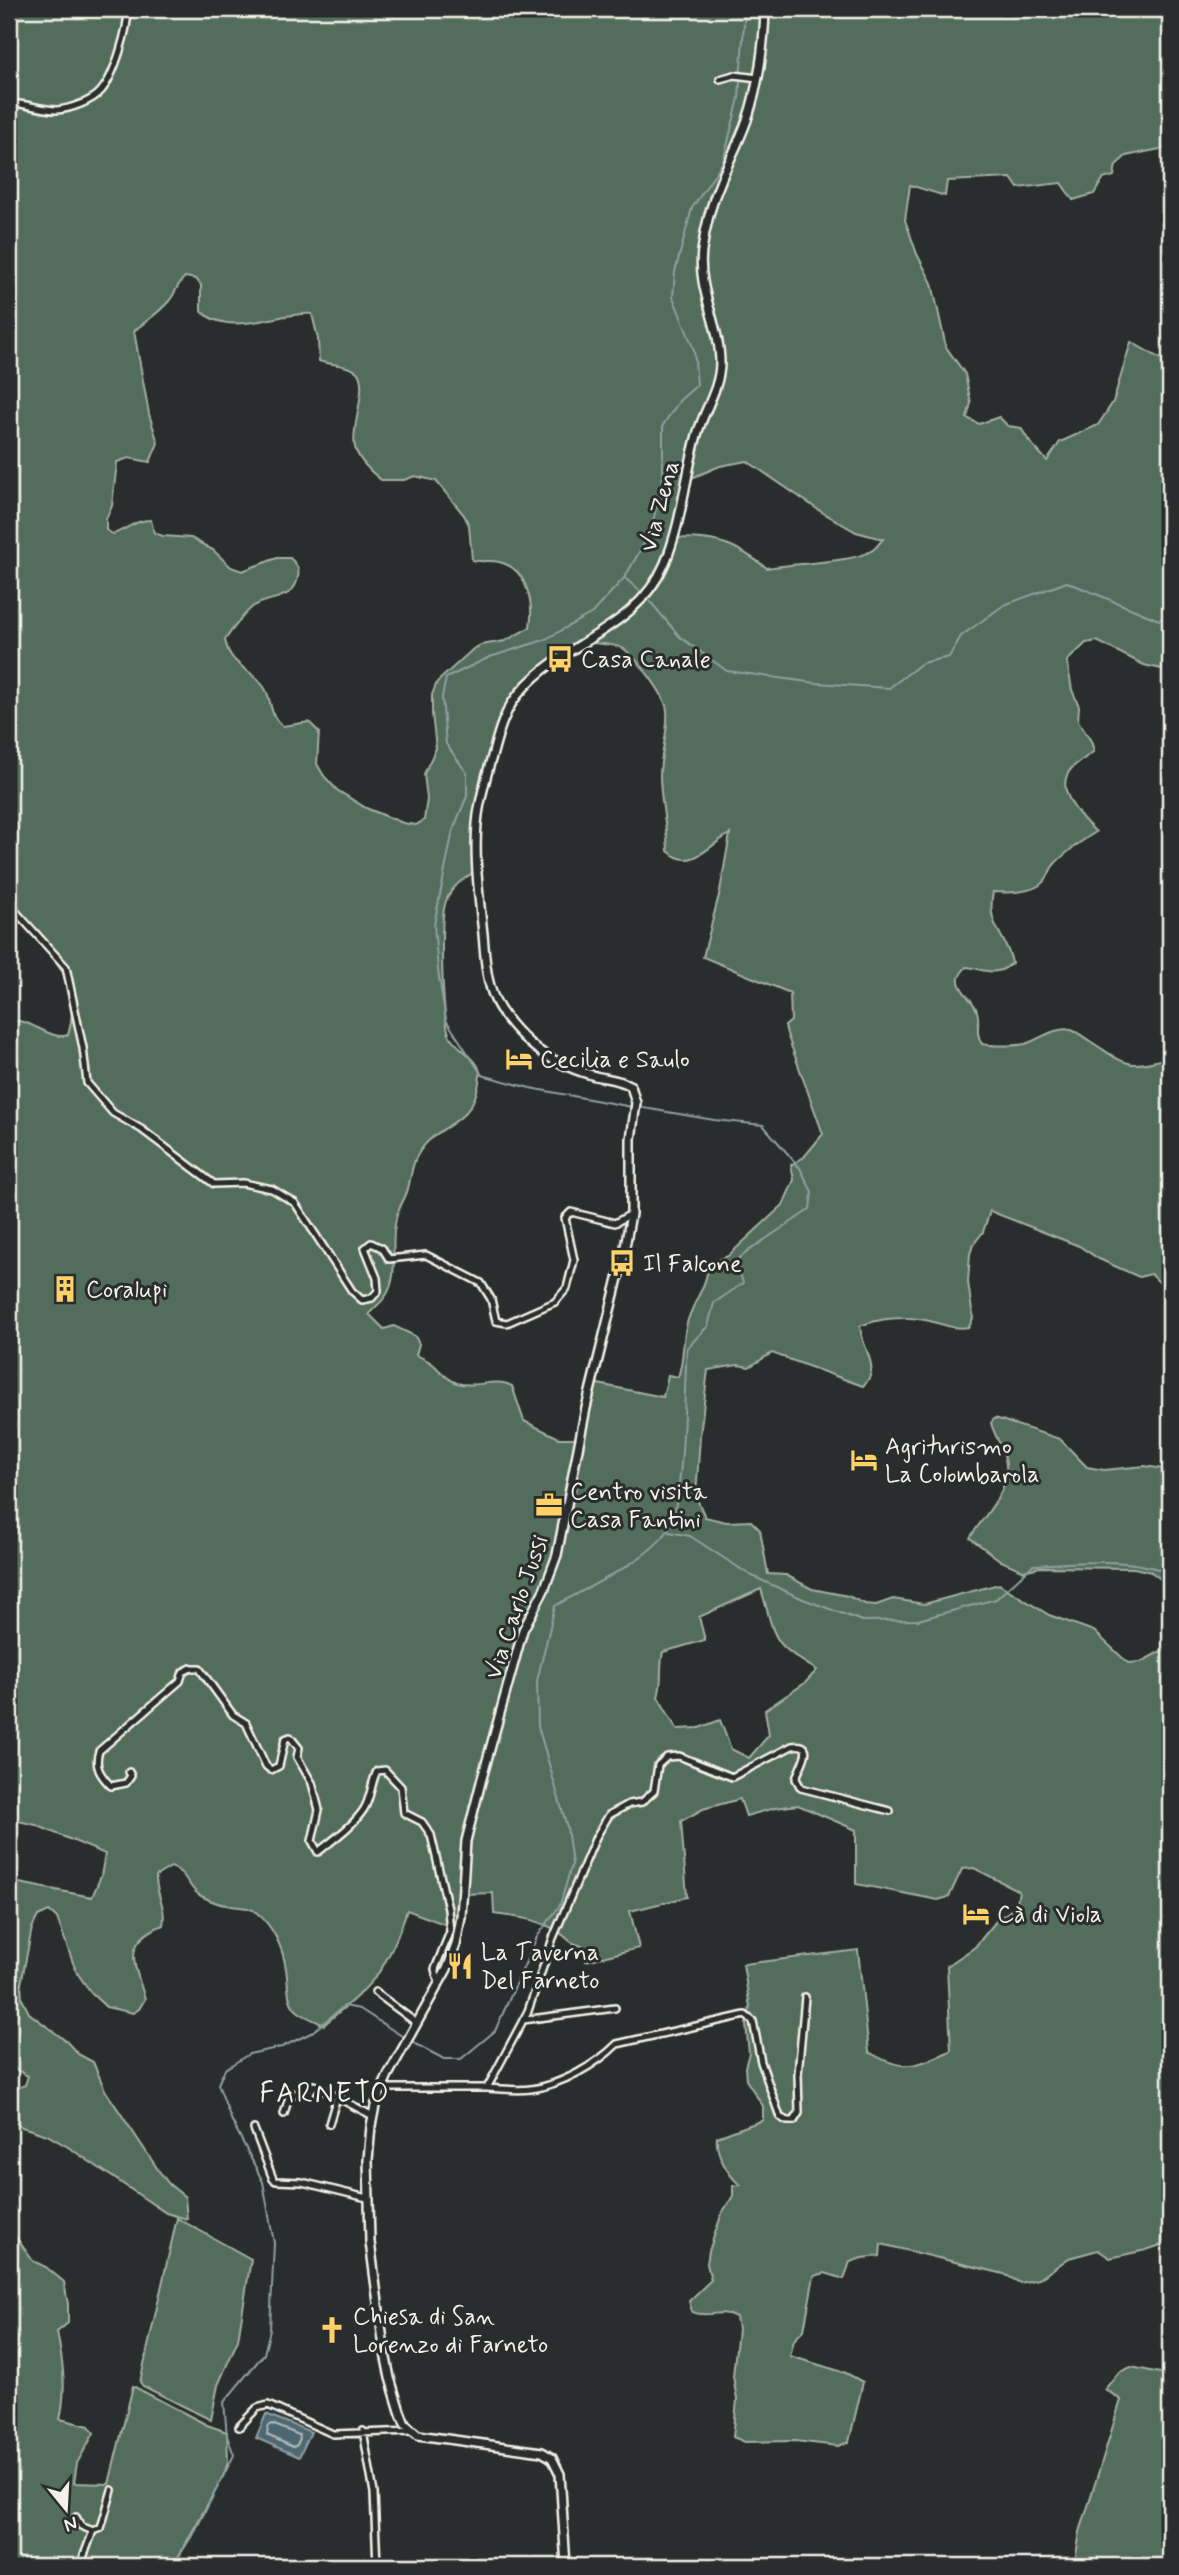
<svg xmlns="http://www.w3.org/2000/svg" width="1179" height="2575" font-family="Mynerve,sans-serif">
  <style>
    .green { fill: #526d5c; stroke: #a3afa2; stroke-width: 2; fill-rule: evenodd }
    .water { fill: #4e6873; stroke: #909fa2; stroke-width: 2 }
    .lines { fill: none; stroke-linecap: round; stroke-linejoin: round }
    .shore { stroke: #b2bab9; stroke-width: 2 }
    .stream { stroke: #909fa2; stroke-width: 2 }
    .street-casing { stroke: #f4f1e8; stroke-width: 10 }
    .secondary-casing { stroke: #f4f1e8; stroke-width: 12 }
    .street { stroke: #2a2d2e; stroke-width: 5 }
    .secondary { stroke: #2a2d2e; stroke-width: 7 }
    .labels { text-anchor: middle; stroke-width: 6; stroke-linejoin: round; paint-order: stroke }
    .street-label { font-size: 24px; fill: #f4f1e8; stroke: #2a2d2e }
    .poi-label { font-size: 24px; fill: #f4f1e8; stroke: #2a2d2e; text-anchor: start }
    .quarter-label { font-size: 28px; letter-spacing: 2px; fill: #f4f1e8; stroke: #2a2d2e }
  </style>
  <rect width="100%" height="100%" fill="#2a2d2e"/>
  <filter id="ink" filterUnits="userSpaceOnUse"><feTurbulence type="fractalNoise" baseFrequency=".0143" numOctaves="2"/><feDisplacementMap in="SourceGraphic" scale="14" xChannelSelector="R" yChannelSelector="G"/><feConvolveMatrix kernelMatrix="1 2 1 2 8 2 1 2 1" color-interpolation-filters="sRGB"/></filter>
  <g filter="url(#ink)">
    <path class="green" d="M9,9h1161v138l-44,9 -10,9 -2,11 -11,3 -9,15 -21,6 -12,-17 -43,5 -7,-10 -64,3 -2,15 -35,-11 -5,35 12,34 15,29 14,64 19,27 6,29 -4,15 12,6 20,-7 9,9 13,2 8,13 18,20 13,-19 38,-17 15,-23 18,-60 39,22v307l-26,-6 -47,-24 -11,2 -19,18 5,29 7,16 -1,15 13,20 3,10c-7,7 -17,11 -23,18 -18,21 11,50 25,63 -16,10 -31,20 -43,34 -3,4 -4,10 -8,14 -10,14 -37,13 -52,12 -7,37 13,40 19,71 -16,15 -27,6 -46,4 -4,5 -8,9 -7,15 2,11 15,18 18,29 4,13 -3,20 5,33 9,2 33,2 43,0 14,-4 30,-18 46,-14 7,2 14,8 19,11 36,23 36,30 80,16v236l-19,-19 -12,3 -40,-18 -20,-13 -89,-35 -7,21 -10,13 -3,9 -2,28 5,36 -4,9c-16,3 -29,-4 -44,-7 -20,-4 -46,-2 -65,6 1,22 23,42 3,60l-91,-33 -23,14 -11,-2 -30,5 -8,66 -4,61 9,20 21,5 25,-1 9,9 8,44 18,1 26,14 36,7 17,8 11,1 17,-6 31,5 75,-20 50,31 45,16 34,32 13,-1 29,-16v596l-24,8 -36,8 -12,-8 -29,8 -30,21 -19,4 -16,-9 -123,-30 -1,12 -18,2 -12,4 -6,17 -19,-6 -11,3 -10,54 -10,10 -4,16 56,17 17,9 -14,60 -11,4 -43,-5 -50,1 -12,-5 4,-37 -4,-24 5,-47 -2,-12c-19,-9 -27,2 -44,-5l-3,-11 22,-21 -4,-16 2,-13 13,-38 11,-17v-10l7,-1c-12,-10 -25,-32 -23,-48l46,-17v-14l-17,-26 -1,-13 4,-14 -3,-28 4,-18 -7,-43 115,-14 11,102c37,22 46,13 82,-1l-4,-85 28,-19 22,-27 14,-10 6,-8 2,-11 -45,-23 -12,1 -13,28 -11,3 -82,-16v-54l-58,-25 -23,3 -29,8 -6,-17 -37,10 -22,12 6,76 -57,14 9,37 -53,13 -4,-15c-17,-4 -15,-11 -28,-17 -21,-11 -37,-12 -60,-15l-1,-21 -30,1 -6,35 -50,-19c-6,19 -14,39 -24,56 -14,23 -39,41 -59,59 -7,-4 -17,-7 -24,-12 -15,-10 -11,-29 -14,-44 -3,-21 -13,-43 -29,-56 -10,-8 -19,-5 -31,-8 -9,-1 -17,-5 -25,-9 -13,-7 -14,-24 -30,-29l-15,9c-1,17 11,31 7,49 -43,18 -28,39 -18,74l-6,10 -6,4 -27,-6 -15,-14 -15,-22 -19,-53 -8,-7 -11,5 -6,12 -11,56 1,15 7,14 37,28 12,13 15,8 12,28 54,81 10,13 16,13 2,22 -21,-6 -98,-66 -21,-12 -25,-8 -13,-9v-22l6,-7 10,-4 3,-9 -19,-10v-185l83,16 9,-21 4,-22 -69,-29 -27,-6v-798c21,-4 40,20 59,14 17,-59 -24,-87 -59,-127zM185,277l11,2 5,6v26c29,28 78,0 111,3l6,25 1,22c11,4 28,3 37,10 15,12 -8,60 0,80 5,11 15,21 25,29h23l11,-4 21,5 28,34 5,10 3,35c11,3 17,-1 27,2 28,6 35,41 31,65l-25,14 -24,4 -8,4 -36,33 -5,13v19l4,34 -12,26 3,25 -3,21 -8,5 -13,-2 -37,-15 -29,-18 -13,-14 -7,-12 2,-32 -10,-10 -26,4c-15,-10 -10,-26 -19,-39 -14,-20 -34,-20 -39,-47 6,-9 21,-29 29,-34 16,-10 40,-5 44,-29 2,-9 -2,-13 -8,-19h-13l-35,13 -11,-4 -18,-17 -22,-12 -28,-2 -9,-3 -3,-13c-16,0 -23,9 -38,14l-7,-4v-11l6,-13 5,-44 12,-4 21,4 8,-19 -9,-29 -15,-83c12,-10 25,-18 35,-30 7,-8 8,-17 16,-24zM747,461l73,50 36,21 27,7c-4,4 -7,10 -12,12 -20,12 -78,12 -104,17 -33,-24 -47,-30 -88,-30l9,-43 -1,-15 33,-14zM592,643c9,1 24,1 32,6 13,9 42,46 43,62 2,21 -7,43 -7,64 0,26 7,51 8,76 24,22 41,-7 62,-17l-10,57 -17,66 87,36 1,28 -6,5 2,8 36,100 -19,23 -13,8 3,15 -11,25 -55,51 -20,8c0,23 -18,41 -22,63 -4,18 -2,33 -8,50l-10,-2 -5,22 -70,-14 -15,55h-19l-35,-17 -12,-35c-17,-9 -37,3 -55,-3 -10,-4 -15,-10 -22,-17 -5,-5 -13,-8 -19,-11l3,-11 -4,-8 -21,-10 -10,3 -15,-15c7,-9 16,-13 20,-24 8,-18 3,-39 5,-58 2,-21 6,-23 13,-40 4,-12 4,-26 10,-36 19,-36 58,-26 63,-81 1,-17 -25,-26 -31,-41 -7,-19 -10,-115 -3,-133 6,-15 17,-22 30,-30l2,-44 30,-122 35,-34zM761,1589c15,49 8,53 56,81l-12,13 -40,27 4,25 -20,23 -18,-9 -11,-29 -21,8 -22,1 -19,-32c5,-15 1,-29 5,-45l42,-12 -6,-23z
      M995,1418l65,21 27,28 17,3 41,-4 25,4v116l-19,-14 -17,-4 -94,-1 -16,4 -23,-10 -31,-23c15,-25 43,-48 35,-79 -2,-12 -11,-24 -14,-36z
      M177,2218l74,41 -13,81 -20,45 -7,35 -68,-34 -3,-4z
      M9,2227l24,34 13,6 18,15 4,22v19l-11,9c6,31 10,56 3,87l29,7 5,7 -17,30 -3,20 35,1 24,-98 74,39 20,7 1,30 -5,15 -50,89h-164z
      M1131,2367l39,8v191h-96l6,-34 41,-132 -16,-11 14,-17z"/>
    <path class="water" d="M266,2414l45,18 -12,25 -43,-19z"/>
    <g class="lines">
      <path class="shore" d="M272,2424l27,11 1,3 -3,7 -4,2 -26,-12 1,-8z"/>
      <path class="stream" d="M626,579l15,13
        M648,599l32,38 47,34 89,12 73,5 33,-25 27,-6 12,-21 43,-31 63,-23 92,38 11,-6
        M632,1107l-102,-19 -48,-13 -36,-55 -8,-49 -4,-46 19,-95 14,-34v-23l-21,-29 -4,-47 4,-19 44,-21 54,-17 48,-27 33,-36 26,-46 12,-54v-52l17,-25 17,-15 -3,-35 -21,-53 2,-25 17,-64 31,-46 16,-64 6,-89
        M669,1532l21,4 60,39 53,24 59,22 56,-1 78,-21 37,-34c41,-2 101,-9 137,9
        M410,2041l34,18h17l34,-28 42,-94 23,-32 12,-41 -5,-37 -29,-101 -1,-45 18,-75c31,-18 90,-44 111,-73 19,-26 18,-148 21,-185l21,-22 6,-23 29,-20 -7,-22c23,-20 50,-34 74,-52l2,-17 -12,-24 -37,-43 -49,-5 -76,-13
        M173,2566l22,-35 39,-76 -7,-19 -3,-34 40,-48 6,-24 4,-87 -11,-61 -32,-63 -13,-35 7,-15 24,-15 33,-7 29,-14 33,-27 16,3 45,29
        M1165,2566l5,-3"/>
      <defs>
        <path id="street" d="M720,79l14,-4 24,3
          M9,103c16,0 32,7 48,7 13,-1 36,-9 44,-19 14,-16 27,-62 27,-82
          M9,904l57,63 17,81 4,35 26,30 28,16 73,55 29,-1 29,6 23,14 57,88 10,9 10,-2 6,-7 -1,-13 -12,-30 6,-5 11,5 7,11 37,-4 55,28 10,16 5,22 11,2 48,-21 12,-14 7,-28 -9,-42 6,-6 44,11 16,-9
          M129,1772l2,4 -5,7 -15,3c-11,-11 -17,-20 -12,-35l81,-70 3,-9 8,-4h8l34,47 13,8 20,43 5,4 8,-4 6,-27 5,-2 9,11 -2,9 15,26 7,27 -7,31 6,11c16,-13 35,-26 46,-43 7,-11 7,-26 13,-38l8,-1 16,17 3,26 18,9 9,13 17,74 2,23 -15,37 4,15
          M375,1992l39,29
          M523,2020l92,-12
          M383,2088h104l41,-77 25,-73 43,-101 13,-22 20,-11 13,-2 12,-11 4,-26 9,-8 12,-1 53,21 60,-31c27,-5 6,22 4,33l5,9 89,23
          M487,2088c14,1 30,3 44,1 30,-4 65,-24 86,-45l128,-29 8,6 8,41 19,55 7,4h7l5,-8 -1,-39 7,-77
          M284,2114l6,-21 19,3 5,-11 59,31
          M329,2124l8,-27
          M254,2129l19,50 3,2 26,1 65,16
          M239,2427l18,-19 11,-3 65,29 80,-3
          M363,2431l11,62 3,73
          M76,2517l5,9 12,5
          M80,2566l13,-35 8,-3 11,-38"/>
        <path id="secondary" d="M566,2566l-6,-92 -8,-16 -10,-6 -124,-17 -13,-11 -5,-13 -10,-33 -6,-30 -14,-106 -2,-82 3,-34 4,-20 13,-31 59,-106 9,-24 5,-28 5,-76 15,-59 42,-152 21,-40 13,-35 29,-147 37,-150 8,-44v-75l5,-36 -5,-17c-12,-7 -24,-7 -36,-10 -26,-7 -53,-20 -72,-39 -9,-9 -21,-23 -27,-35 -10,-20 -11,-45 -13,-68 -4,-38 -10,-81 -5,-119 3,-21 9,-42 15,-62 6,-23 12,-44 28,-62 44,-51 115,-60 144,-128 17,-41 20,-86 32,-128 7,-25 23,-47 23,-72 0,-39 -23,-73 -18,-112 3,-24 10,-50 20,-73 8,-19 18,-38 25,-58 12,-36 17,-73 18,-111"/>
      </defs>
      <use href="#street" class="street-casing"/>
      <use href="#secondary" class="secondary-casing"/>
      <use href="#street" class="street"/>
      <use href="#secondary" class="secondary"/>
    </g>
  </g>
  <defs>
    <symbol id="bus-bare" viewBox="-9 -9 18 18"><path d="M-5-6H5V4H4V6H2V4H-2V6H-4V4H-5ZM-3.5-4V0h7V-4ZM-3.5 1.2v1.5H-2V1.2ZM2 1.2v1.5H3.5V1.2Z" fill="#ffd166" stroke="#2a2d2e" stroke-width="2.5" paint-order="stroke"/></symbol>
    <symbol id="hotel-bare" viewBox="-9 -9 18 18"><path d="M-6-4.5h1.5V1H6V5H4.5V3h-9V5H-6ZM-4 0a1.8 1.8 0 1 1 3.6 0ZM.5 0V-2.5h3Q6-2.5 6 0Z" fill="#ffd166" stroke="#2a2d2e" stroke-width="2.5" paint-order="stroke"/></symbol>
    <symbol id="building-bare" viewBox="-9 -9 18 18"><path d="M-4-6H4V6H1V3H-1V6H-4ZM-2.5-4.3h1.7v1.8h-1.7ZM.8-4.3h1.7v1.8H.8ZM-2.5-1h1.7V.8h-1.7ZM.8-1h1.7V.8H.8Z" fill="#ffd166" stroke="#2a2d2e" stroke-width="2.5" paint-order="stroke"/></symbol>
    <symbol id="office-bare" viewBox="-9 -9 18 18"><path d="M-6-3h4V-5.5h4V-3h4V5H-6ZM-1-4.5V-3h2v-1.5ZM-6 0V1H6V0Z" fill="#ffd166" stroke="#2a2d2e" stroke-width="2.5" paint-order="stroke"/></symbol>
    <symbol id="restaurant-bare" viewBox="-9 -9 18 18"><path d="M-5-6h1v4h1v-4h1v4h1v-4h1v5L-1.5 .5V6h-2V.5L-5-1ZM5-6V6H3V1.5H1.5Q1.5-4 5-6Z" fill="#ffd166" stroke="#2a2d2e" stroke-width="2.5" paint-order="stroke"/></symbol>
    <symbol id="church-bare" viewBox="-9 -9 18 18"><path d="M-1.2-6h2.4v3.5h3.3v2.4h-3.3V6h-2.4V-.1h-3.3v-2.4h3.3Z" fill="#ffd166" stroke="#2a2d2e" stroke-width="2.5" paint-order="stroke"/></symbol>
  </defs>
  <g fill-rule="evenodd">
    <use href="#bus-bare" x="541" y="640" width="38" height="38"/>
    <use href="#hotel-bare" x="500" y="1040" width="38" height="38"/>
    <use href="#bus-bare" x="603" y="1244" width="38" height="38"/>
    <use href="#building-bare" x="46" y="1270" width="38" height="38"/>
    <use href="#hotel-bare" x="845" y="1441" width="38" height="38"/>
    <use href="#office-bare" x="530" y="1486" width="38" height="38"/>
    <use href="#hotel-bare" x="957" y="1895" width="38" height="38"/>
    <use href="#restaurant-bare" x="441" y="1947" width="38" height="38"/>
    <use href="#church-bare" x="313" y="2311" width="38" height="38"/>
  </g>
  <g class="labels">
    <g class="street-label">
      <text transform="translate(659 506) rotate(-75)" y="8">Via Zena</text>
      <text transform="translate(516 1607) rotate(-71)" y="8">Via Carlo Jussi</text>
    </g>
    <g class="poi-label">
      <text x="581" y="667">Casa Canale</text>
      <text x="540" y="1067">Cecilia e Saulo</text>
      <text x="643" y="1271">Il Falcone</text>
      <text x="86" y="1297">Coralupi</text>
      <text x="885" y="1454">Agriturismo<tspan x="885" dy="28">La Colombarola</tspan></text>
      <text x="570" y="1499">Centro visita<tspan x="570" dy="28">Casa Fantini</tspan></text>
      <text x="997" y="1922">Cà di Viola</text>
      <text x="481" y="1960">La Taverna<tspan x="481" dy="28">Del Farneto</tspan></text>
      <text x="353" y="2324">Chiesa di San<tspan x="353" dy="28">Lorenzo di Farneto</tspan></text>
    </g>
    <g class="quarter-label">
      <text x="325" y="2102">FARNETO</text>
    </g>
  </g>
  <rect width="1179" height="2575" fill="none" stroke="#2a2d2e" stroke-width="35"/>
  <rect x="18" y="18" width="1144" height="2540" fill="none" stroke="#f4f1e8" stroke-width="2.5" filter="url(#ink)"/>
  <g transform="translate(66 2509) rotate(162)" stroke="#2a2d2e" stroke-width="5" paint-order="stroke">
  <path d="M0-5L12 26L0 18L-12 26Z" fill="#f4f1e8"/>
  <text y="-10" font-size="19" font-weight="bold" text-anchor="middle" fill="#f4f1e8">N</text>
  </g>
</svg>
